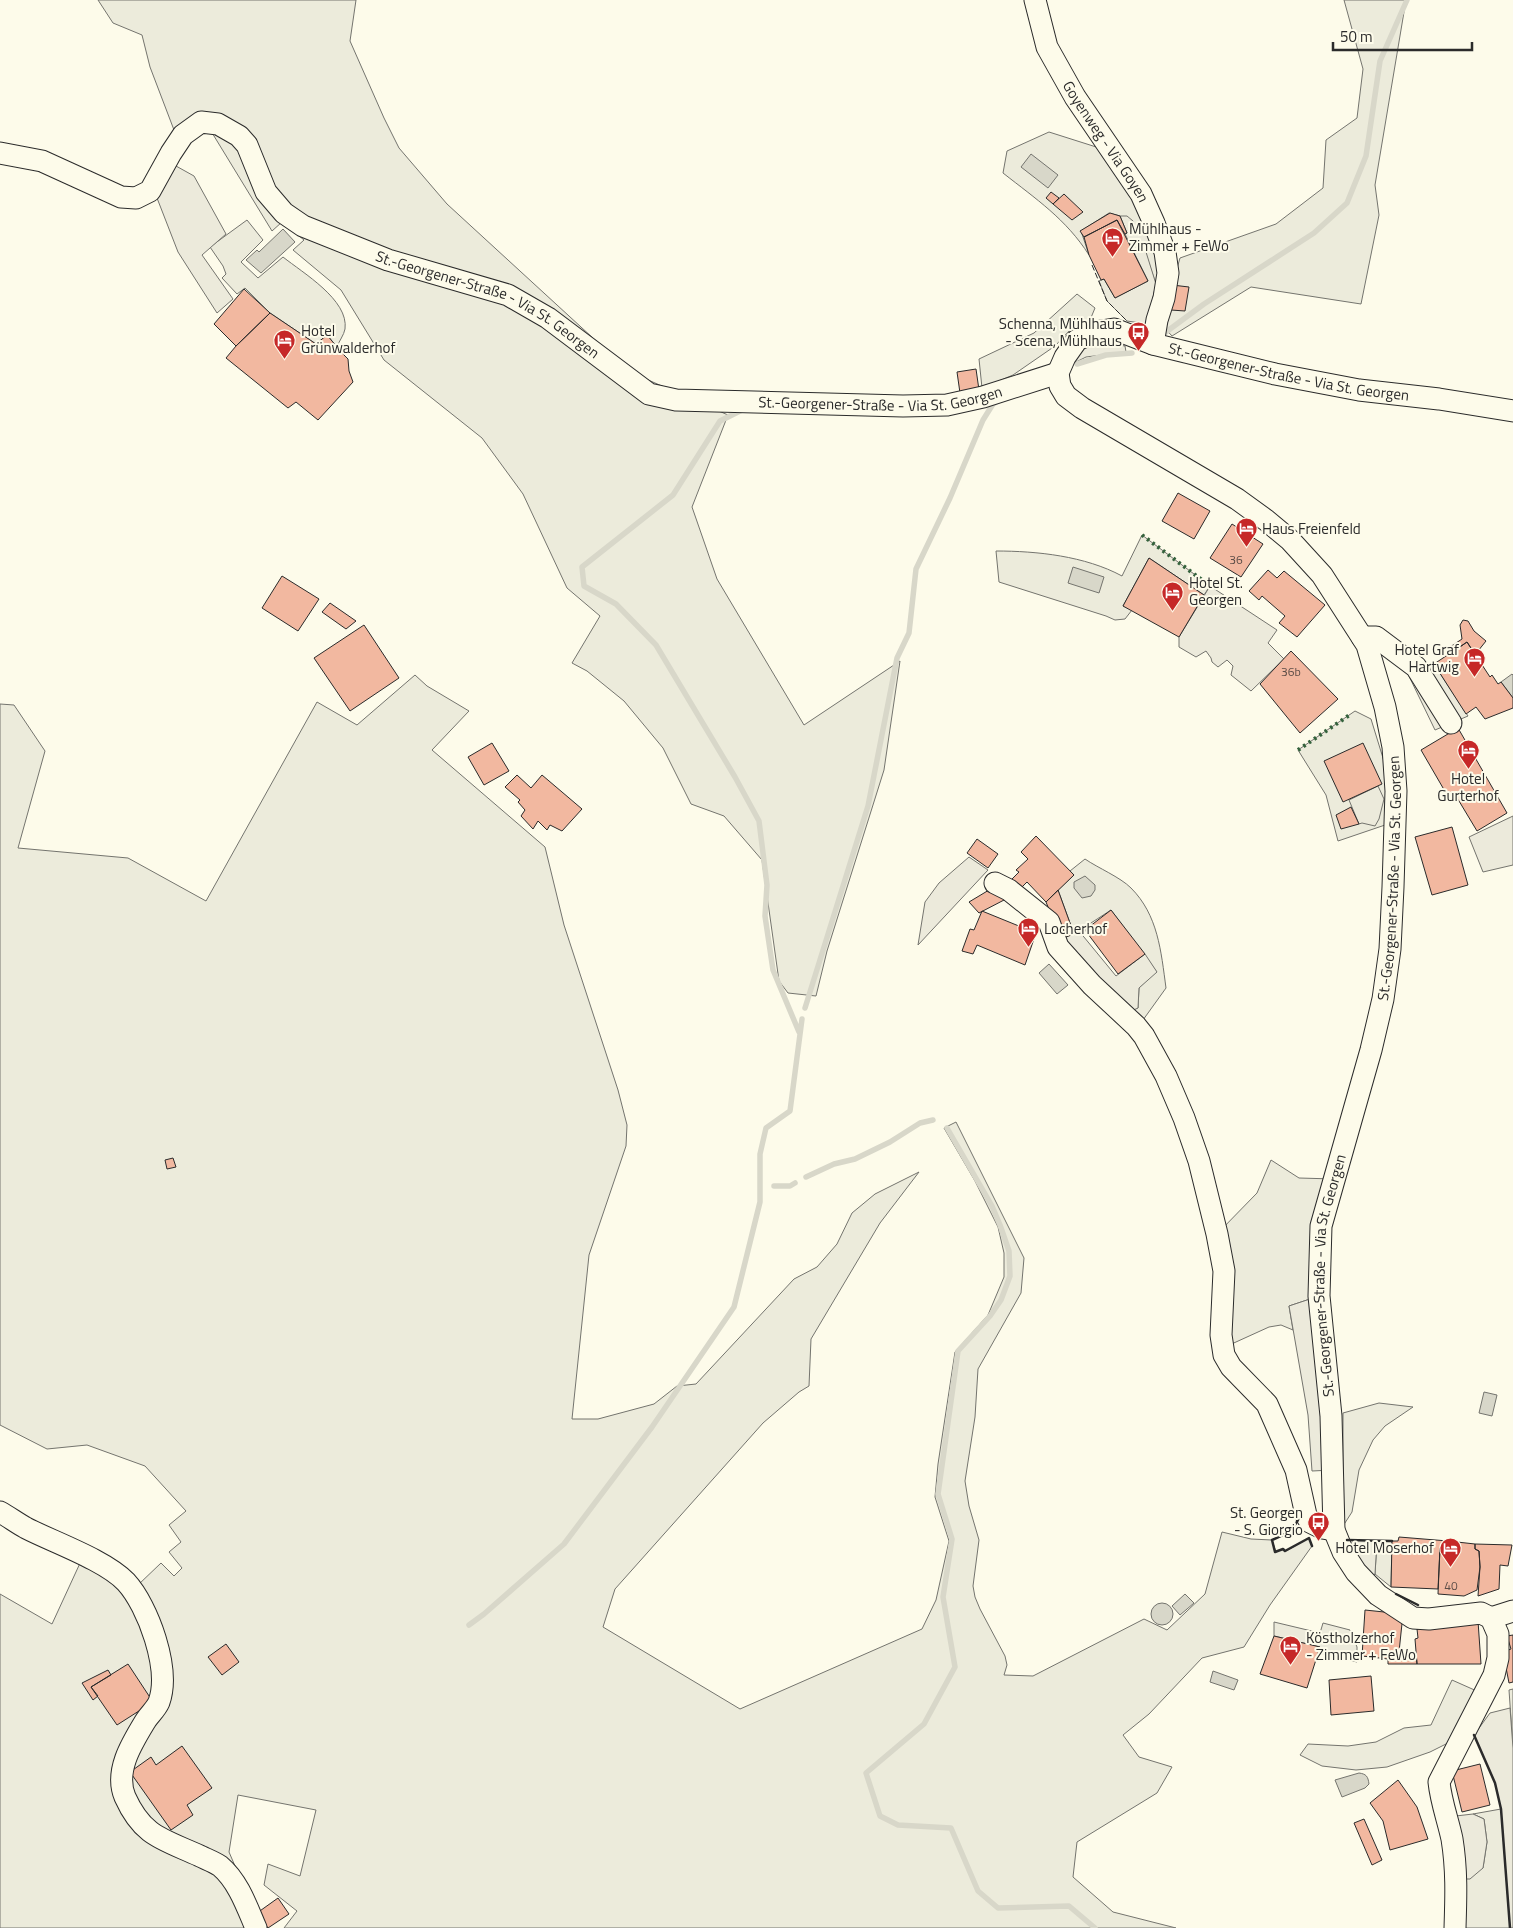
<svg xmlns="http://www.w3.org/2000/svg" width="1513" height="1928" font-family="'Titillium Web',sans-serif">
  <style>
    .green { fill: #ecebdb; stroke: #74746e }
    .parking { fill: #eceadb; stroke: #74746e }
    .water { fill: #d8d7c9; stroke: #74746e }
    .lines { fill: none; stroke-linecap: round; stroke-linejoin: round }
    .stream { stroke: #d8d7c9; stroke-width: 5.5 }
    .building { fill: #f2b8a0; stroke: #2b2b2b }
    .minor-casing { stroke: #2b2b2b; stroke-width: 23 }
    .minor { stroke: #fdfbea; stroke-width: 21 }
    .hedge { stroke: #34623c; stroke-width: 4; stroke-dasharray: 2.5 4; stroke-linecap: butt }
    .fence { stroke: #2b2b2b; stroke-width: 1; stroke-dasharray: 6 2.5; stroke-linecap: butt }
    .wall { stroke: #2b2b2b; stroke-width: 2.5 }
    .labels { text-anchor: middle; stroke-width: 4; stroke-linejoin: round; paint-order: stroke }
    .number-label { font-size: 12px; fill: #5d4e48 }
    .street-label { font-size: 15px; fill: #2b2b2b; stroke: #fdfbea }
    .poi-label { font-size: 15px; fill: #2b2b2b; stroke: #fdfbea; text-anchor: start }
  </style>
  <rect width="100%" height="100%" fill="#fdfbea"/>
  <path class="green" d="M98,0h258l-6,41 34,77 15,30 48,56 183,168 98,43 -36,92 25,72 87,146 96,-64 -16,109 -57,181 -11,45 -28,-3 -9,-12 -17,-121 -38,-44 -33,-12 -28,-56 -39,-47 -37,-30 -15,-8 28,-47 -33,-28 -44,-94 -41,-56 -98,-78 -43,-70 -48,-40 11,-10 -22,-18 -10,9 -69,-113 -29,12 -24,-63 -8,-32 -29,-12z
    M1344,0h62l-31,185 4,30 -18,89 -110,-17 -79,49 -11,-12 19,-66 96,-34 47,-36 3,-48 31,-22 6,-49z
    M1049,132l63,20 53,100 -18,72 9,-40 -11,-32 9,-4 -10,-24 -9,6 -15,-14 -11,-3 -28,18 8,24c-23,-36 -53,-56 -86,-82l4,-22z
    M247,220l16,20 -22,22 17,16 25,-21c20,16 66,43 62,72 -1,6 -6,12 -8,18l-10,-12 -11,9 -46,-31 -25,-25 -8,6 -15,-16 4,-4 -3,-8 -13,-19z
    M1077,294l18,14 -5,12 -20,10 -15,16 -42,29 -31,13 -3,-29 55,-26z
    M1142,535l68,51 -6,9 -55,-37 -26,48 9,4 -7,9 -10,1 -9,-4 -107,-34 -3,-31c41,0 89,5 126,25z
    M415,675l12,11 42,25 -37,39 113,97 19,78 54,165 9,35 -1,21 -37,109 -17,164h26l56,-15 23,-18 19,-2 98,-105 23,-12 20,-23 15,-31 23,-19 44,-22 -39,51 -69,116 -2,47 -10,6 -36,31 -148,166 -12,38 137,82 182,-80 14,-29 13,-59 -14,-44 3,-33 17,-112 33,-37 16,-38v-24l-6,-26 -23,-46 -31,-53 12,-6 68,136 -3,35 -43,76 -3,48 -10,64 4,25 10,34 -6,46 2,11 5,12 25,47 2,9 -3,10 29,1 111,-57 23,11 38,-36 17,-62 29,7 21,1 4,12 7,-3 3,2 23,-13 3,8 -42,59 -26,42 -42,11 -53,56 -26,21 16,22 33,10 -15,26 -80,49 -4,35 40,35 63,16h-892l13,-17 -33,-26 4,-21 32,12 16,-66 -78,-15 -9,57 18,42 3,34h-250v-334l52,30 35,-76 51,37 23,-22 13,13 8,-8 -13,-16 12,-10 -12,-17 17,-14 -41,-45 -58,-21 -40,4 -47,-24v-721l14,1 31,46 -27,97 110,10 78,43 111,-199 40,23z
    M1355,711l16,8 16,52 1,53 -50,17 -12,-46 -28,-45z
    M1085,859c13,9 35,18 46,29 27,27 30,63 35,100l-23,32 -10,-11 5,-1 1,-20 17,-17 -45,-61 -37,24 -16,-44 16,-15 -4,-4z
    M1271,1160l28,18 35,1 -15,117 -30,10 4,24 -12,-5 -12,2 -44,20 -8,-113 40,-41z
    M1379,1403l34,4 -28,19 -12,14 -14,30 -7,42 -9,14v-113z
    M1377,1541h15l-1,46 -16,-13z
    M1452,1680l27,12 -23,47 -26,13 -43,15 -31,3 -34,-4 -22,-11 8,-11 40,2 28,-4 28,-14 27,-3z
    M1513,1689v59l-4,-58z
    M1501,1809l9,119h-53v-49l26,-11 4,-26 -3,-23 -11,-5z"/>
  <path class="parking" d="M176,166l18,10 32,58 -24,21 31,44 -16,14 -39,-61 -21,-54z
    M1120,216h7l6,5 2,8 10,-5 9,24 -8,4 10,32 -9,40 -20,-3 -20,-20 -8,-20 5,-2 11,19 33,-17 -23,-47 2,-1z
    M1097,341l28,5 1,6 -40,5 -12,6 8,-16z
    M1210,586l67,44 -9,13 16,16 -33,32 -20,-16 2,-9 -6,-6 -9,7 -6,-5 -1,-4 -5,-7 -10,6 -17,-10v-10z
    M1416,654l15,13 3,-3 34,52 -33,14 -28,-58z
    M1378,786l6,13 -5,20 -4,7 -13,-3 -3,1 -10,-24z
    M1513,816v49l-30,7 -14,-35z
    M969,857l19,13 -70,75 7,-43 14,-19z
    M1079,931l37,45 29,-22 12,18 -18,16 -1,20 -15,7 -62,-76z
    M1319,1296l13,174 -20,1 -4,-56 -19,-109z
    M1347,1540l30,1 -2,33 -4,3z
    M1274,1622l46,11 3,-10 27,7 7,17v15l-38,-9 1,-6 -46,-11z
    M1510,1708l3,40v180h-3l-9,-119 -6,-26 -21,-48 16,-22z
    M1473,1814l11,5 3,23 -4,26 -13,11h-13l-10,-62z"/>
  <path class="water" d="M1031,154l27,21 -10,13 -27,-21z
    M283,229l12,13 -34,31 -15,-13 11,-10 2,2z
    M1073,567l31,10 -5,16 -31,-10z
    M1512,674l1,1v23l-12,-16z
    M1085,876l10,9v5l-4,6 -9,2 -8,-10v-6z
    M1049,964l19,21 -11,9 -18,-21z
    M1484,1392l13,3 -5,21 -13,-3z
    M1185,1594l9,9 -14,12 -8,-9z
    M1151 1614a11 11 0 1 1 22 0a11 11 0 1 1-22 0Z
    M1213,1671l25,9 -4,10 -24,-8z
    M1359,1773c7,1 9,3 10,11l-4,4 -23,9 -7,-17z"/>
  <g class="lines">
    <path class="stream" d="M1166,332l38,-28 110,-71 33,-30 19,-47 14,-95 27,-61
      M1077,364l29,-9 26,-2
      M744,409l-24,12 -47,74 -91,72 2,19 32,18 40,41 79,132 24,44 8,64 -2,31 8,54 26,62
      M805,1008l63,-202 29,-148 12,-25 7,-64 34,-71 33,-78 10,-16 5,-3
      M947,1128l45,78 8,19 9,26 1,25 -9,24 -11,16 -32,35 -20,143 14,45 -9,58 12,70 -31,57 -58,49 14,43 18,9 53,3 27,63 20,17 71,-2 26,22
      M806,1177l28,-13 21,-5 35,-17 30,-19 13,-3
      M774,1186h16l5,-3
      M469,1625l15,-11 80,-70 88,-117 82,-120 26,-105v-48l6,-26 24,-17 12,-92"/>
  </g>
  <path class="building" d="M1051,192l8,6 -6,6 -7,-6z
    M1064,194l19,18 -11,8 -19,-16z
    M1110,213l10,3 7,17 -2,1 -8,-14 -33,17 -4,-6z
    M1117,220l31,61 -33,17 -11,-19 -3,1 -12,-25 -5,-18z
    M1172,285l17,2 -4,24 -14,-1z
    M244,289l26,24 -34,33 -22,-22z
    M270,313l46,31 11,-9 10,12 -3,3 7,2 7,7 1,12 4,11 -35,38 -22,-18 -8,6 -62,-50 10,-12z
    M976,369l3,21 -19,3 -3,-21z
    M1178,493l32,18 -16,28 -32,-18z
    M1232,524l31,20 -22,33 -31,-19z
    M1149,558l55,37 -25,42 -56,-31z
    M1268,570l9,8 7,-7 41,34 -28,32 -18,-14 6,-7 -23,-20 -3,4 -10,-9z
    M282,576l37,23 -21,32 -36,-23z
    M330,603l26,18 -10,8 -24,-17z
    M1463,620l5,1 6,10 12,10 -8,10 3,5 -3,3 -11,-17 -14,10 -3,-5 12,-8 -2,-14z
    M364,625l35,53 -49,33 -36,-53z
    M1467,642l23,35 2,-2 6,9 3,-2 12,16v10l-28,11 -9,-12 -10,7 -32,-50z
    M1291,651l47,48 -38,34 -40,-49z
    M1458,728l49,85 -30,18 -21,-35 -6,4 -29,-50z
    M492,743l17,28 -25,14 -16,-28z
    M1363,743l19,41 -39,18 -19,-41z
    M517,775l14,13 11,-13 40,34 -20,22 -12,-6 -3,5 -9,-9 -5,8 -12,-13 4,-6 -7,-8 2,-2 -15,-13z
    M1351,807l8,17 -18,5 -5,-14z
    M1452,827l16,58 -36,10 -17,-58z
    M1036,836l38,39 -28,27 -19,-20 -6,6 -9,-9 7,-7 -3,-2 12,-11 -7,-7z
    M977,839l21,15 -10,14 -21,-15z
    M989,890l17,9 -27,14 -10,-11z
    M1058,890l16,44 -13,5 -15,-37z
    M1111,910l34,44 -27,20 -33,-44z
    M982,911l54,22 -11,32 -48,-20 -4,9 -11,-3 8,-22 4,1z
    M173,1158l3,9 -9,2 -2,-9z
    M1399,1537l49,4v7h-8l-2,41 -47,-2 1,-46h6z
    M1448,1541l27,3v5l4,2 1,16 -3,23 -13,6 -26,-2 2,-46h8z
    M1475,1544l37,1 -4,21 -8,-1 -1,24 -21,7 2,-29 -1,-16 -4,-2z
    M1365,1610l38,4 -4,38 -11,7 -26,-3z
    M1478,1621l3,43h-64l-2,-25 3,-1 -1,-9z
    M1513,1635v47l-4,1 -6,-31 8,-3 -4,-13z
    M1274,1636l46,11 -13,41 -47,-14z
    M226,1644l13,18 -17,13 -14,-18z
    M1399,1652h17l1,12h-29v-5z
    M128,1664l25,38 -36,23 -26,-38z
    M108,1670l3,5 -20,12 7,9 -5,4 -11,-17z
    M1371,1676l3,35 -43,4 -2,-35z
    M182,1746l30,42 -25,17 6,10 -22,15 -41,-58 21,-15 5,8z
    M1480,1764l10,41 -28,7 -10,-41z
    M1398,1780l19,27 11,32 -38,11 -7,-29 -13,-18z
    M1364,1819l18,41 -10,5 -18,-42z
    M278,1898l11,16 -21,14 -11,-15z"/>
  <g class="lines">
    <defs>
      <g id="minor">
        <path id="s1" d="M1035,0l12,47 28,50 66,97 13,29 11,29 3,21 -4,25 -7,22 -4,24"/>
        <path id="s2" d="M0,153l42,8 79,36 15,1 14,-7 21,-38 12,-18 18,-13 17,2 21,12 8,9 19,47 18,21 19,13 85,34 120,35 40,23 101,76 27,6 227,6 44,-1 36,-8 75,-24"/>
        <path d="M1362,637h14l40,30 35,56"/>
        <path d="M995,883l14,7 40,32 9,25 34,38 44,41 8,10 22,40 18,42 15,43 18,73 7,37 -3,64 3,20 7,12 36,37 29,66 10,45 4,7 12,6 12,2"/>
        <path d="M0,1512c9,5 17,11 26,16 27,14 79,32 100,54 22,24 45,87 33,120 -3,7 -9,12 -13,18 -14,23 -32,51 -21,77 18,40 38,42 75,59 6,3 14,6 20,10 18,15 27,41 36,62"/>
        <path d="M1491,1618l22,-7"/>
        <path id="s3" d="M1455,1928c1,-31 2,-58 -3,-89 -4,-19 -11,-37 -13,-57l55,-107 4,-17v-24l-7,-16 -10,-5 -52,6 -16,-1 -35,-23 -22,-23 -13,-20 -9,-22 -3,-114 -12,-120 2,-70 50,-176 12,-51 7,-50 3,-62 3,-96 -3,-44 -8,-40 -18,-62 -45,-70 -32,-35 -24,-20 -29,-21 -155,-91 -16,-12 -6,-10 -2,-13 7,-16 12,-17 18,-8 19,-3 39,15 122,30 84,16 80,9 74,12"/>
      </g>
    </defs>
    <use href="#minor" class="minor-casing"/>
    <use href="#minor" class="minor"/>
    <path class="hedge" d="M1142,535l68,51
      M1298,750l53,-36
      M1319,1653l22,6"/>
    <path class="fence" d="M1092,265l15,36 20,20"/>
    <path class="wall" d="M1299,1518c-6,13 -15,17 -27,22l3,12 8,-3 2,2 24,-13 3,8
      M1347,1540l45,1
      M1396,1594l22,11
      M1474,1735l21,48 6,26 9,119"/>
  </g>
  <defs>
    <symbol id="hotel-pin" viewBox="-11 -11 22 30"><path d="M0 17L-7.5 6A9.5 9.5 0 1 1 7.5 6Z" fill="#c62828" stroke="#fdfbea"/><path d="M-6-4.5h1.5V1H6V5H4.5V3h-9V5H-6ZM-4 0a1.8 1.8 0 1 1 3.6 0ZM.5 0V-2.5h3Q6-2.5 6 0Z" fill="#fff"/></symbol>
    <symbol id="bus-pin" viewBox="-11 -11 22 30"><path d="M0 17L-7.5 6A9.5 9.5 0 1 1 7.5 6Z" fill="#c62828" stroke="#fdfbea"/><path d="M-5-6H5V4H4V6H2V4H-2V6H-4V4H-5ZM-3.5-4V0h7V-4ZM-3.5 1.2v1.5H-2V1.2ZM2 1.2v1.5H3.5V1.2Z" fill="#fff"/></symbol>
  </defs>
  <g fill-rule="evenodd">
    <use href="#hotel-pin" x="1100" y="226" width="25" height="34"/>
    <use href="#bus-pin" x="1126" y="320" width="25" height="34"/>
    <use href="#hotel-pin" x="272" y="328" width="25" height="34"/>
    <use href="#hotel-pin" x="1234" y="516" width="25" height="34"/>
    <use href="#hotel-pin" x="1160" y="580" width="25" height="34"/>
    <use href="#hotel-pin" x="1462" y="646" width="25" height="34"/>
    <use href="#hotel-pin" x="1456" y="738" width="25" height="34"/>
    <use href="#hotel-pin" x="1016" y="916" width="25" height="34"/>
    <use href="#bus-pin" x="1306" y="1510" width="25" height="34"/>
    <use href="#hotel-pin" x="1438" y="1536" width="25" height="34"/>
    <use href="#hotel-pin" x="1278" y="1634" width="25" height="34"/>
  </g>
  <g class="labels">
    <g class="number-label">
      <text x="1236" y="564">36</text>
      <text x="1291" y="676">36b</text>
      <text x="1451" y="1590">40</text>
    </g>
    <g class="street-label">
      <text dy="5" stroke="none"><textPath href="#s1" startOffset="160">Goyenweg - Via Goyen</textPath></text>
      <text dy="5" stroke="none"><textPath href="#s2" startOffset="604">St.-Georgener-Straße - Via St. Georgen</textPath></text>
      <text dy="5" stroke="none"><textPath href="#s3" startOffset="2106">St.-Georgener-Straße - Via St. Georgen</textPath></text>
      <text dy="5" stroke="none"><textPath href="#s2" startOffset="1024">St.-Georgener-Straße - Via St. Georgen</textPath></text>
      <text dy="5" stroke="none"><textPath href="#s3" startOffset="1189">St.-Georgener-Straße - Via St. Georgen</textPath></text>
      <text dy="5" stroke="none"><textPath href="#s3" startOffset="784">St.-Georgener-Straße - Via St. Georgen</textPath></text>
    </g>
    <g class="poi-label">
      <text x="1129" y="234">Mühlhaus -<tspan x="1129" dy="17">Zimmer + FeWo</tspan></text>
      <text x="1122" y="329" text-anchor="end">Schenna, Mühlhaus<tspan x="1122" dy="17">- Scena, Mühlhaus</tspan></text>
      <text x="301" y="336">Hotel<tspan x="301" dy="17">Grünwalderhof</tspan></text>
      <text x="1262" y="534">Haus Freienfeld</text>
      <text x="1189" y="588">Hotel St.<tspan x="1189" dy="17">Georgen</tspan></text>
      <text x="1459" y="655" text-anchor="end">Hotel Graf<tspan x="1459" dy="17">Hartwig</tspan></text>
      <text x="1468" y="784" text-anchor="middle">Hotel<tspan x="1468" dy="17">Gurterhof</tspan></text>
      <text x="1044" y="934">Locherhof</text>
      <text x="1303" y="1518" text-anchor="end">St. Georgen<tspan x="1303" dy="17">- S. Giorgio</tspan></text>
      <text x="1434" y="1553" text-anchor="end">Hotel Moserhof</text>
      <text x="1306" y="1643">Köstholzerhof<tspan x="1306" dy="17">- Zimmer + FeWo</tspan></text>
    </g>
  </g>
  <path d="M1333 42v8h139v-8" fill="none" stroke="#2b2b2b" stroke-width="2.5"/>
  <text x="1340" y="42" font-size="15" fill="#2b2b2b" stroke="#fdfbea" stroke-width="4" paint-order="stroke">50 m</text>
</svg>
